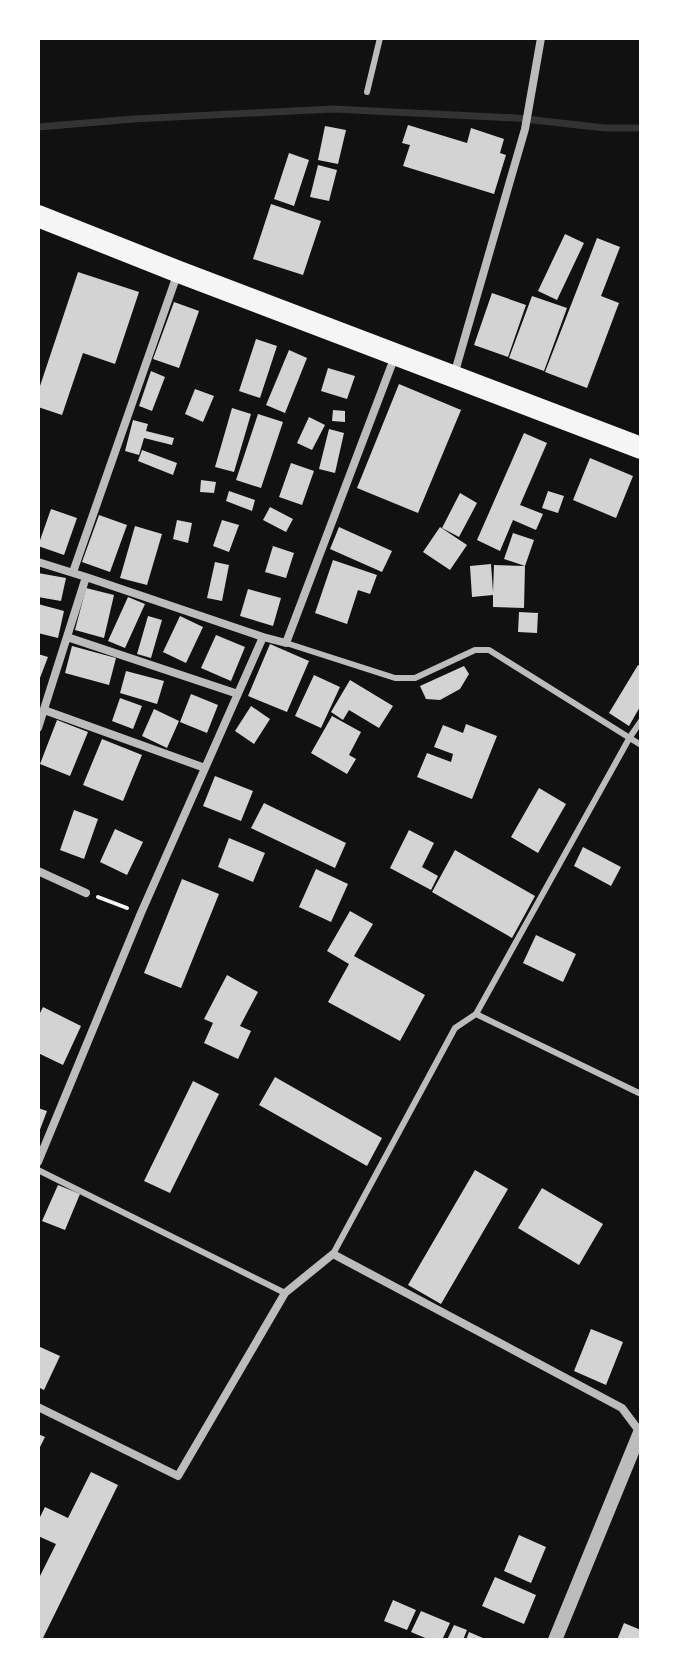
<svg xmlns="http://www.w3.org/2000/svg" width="679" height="1678" font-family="'DM Sans',sans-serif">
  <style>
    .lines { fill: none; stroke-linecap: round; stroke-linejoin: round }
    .stream { stroke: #333; stroke-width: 7 }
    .building { fill: #d3d3d3 }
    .path { stroke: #f5f5f5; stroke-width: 4 }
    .service { stroke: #bcbcbc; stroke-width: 6 }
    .minor { stroke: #bcbcbc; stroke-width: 8 }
    .tertiary { stroke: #bcbcbc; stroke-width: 14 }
    .trunk { stroke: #f5f5f5; stroke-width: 22 }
  </style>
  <rect width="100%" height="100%" fill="#111"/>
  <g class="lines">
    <path class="stream" d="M38,127l96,-8 199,-10 183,9 89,10h36"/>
  </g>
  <path class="building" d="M408,125l59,18 4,-15 33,11 -4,14 6,2 -12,39 -91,-28 7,-21 -8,-2z
    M325,126l21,4 -8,34 -20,-4z
    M289,153l20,7 -15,46 -20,-7z
    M318,165l19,5 -8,31 -19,-4z
    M271,204l50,17 -18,54 -50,-16z
    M565,234l19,9 -27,57 -19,-9z
    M597,238l23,9 -19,49 18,7 -32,85 -42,-16z
    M78,272l61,20 -24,72 -32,-11 -21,62 -24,-8v-15z
    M492,293l34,12 -18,52 -34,-12z
    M532,296l35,12 -23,63 -35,-13z
    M174,302l25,9 -20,57 -26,-9z
    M256,339l21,7 -17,52 -21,-7z
    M289,350l18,8 -22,55 -19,-8z
    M328,368l27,8 -8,23 -26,-8z
    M151,371l14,6 -13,34 -13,-5z
    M399,384l62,26 -43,103 -61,-25z
    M195,389l19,7 -11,26 -18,-8z
    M232,408l19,6 -17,58 -19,-5z
    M333,410l12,1v11l-13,-1z
    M258,414l25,8 -22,66 -25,-8z
    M309,417l16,8 -13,25 -15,-7z
    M133,420l15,4 -2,7 28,7 -2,7 -28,-7 -5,17 -14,-4z
    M329,429l15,4 -9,40 -16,-4z
    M524,433l23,10 -27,62 23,9 -7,16 -23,-10 -13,31 -23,-11z
    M142,450l35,13 -4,12 -35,-14z
    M590,458l43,18 -17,42 -43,-18z
    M291,463l23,8 -12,34 -23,-8z
    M201,480l15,2 -2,11 -14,-1z
    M229,491l26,9 -3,11 -26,-10z
    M548,491l16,5 -6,17 -16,-5z
    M460,493l17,10 -18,34 -17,-9z
    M270,507l23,12 -7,13 -23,-12z
    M51,509l26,9 -13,37 -26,-9z
    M99,515l28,10 -17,47 -28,-10z
    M177,520l15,3 -4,20 -15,-4z
    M222,520l17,5 -10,27 -16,-6z
    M135,526l27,8 -15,51 -27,-7z
    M339,527l53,24 -10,21 -52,-23z
    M440,527l27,18 -17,25 -27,-18z
    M513,533l21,7 -9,26 -21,-7z
    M273,546l21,7 -8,25 -21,-6z
    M333,560l44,15 -7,19 -12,-4 -11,34 -32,-11z
    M215,562l14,3 -7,36 -15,-3z
    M491,564l2,28 1,-27 31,1 -1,42 -31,-1v-12l-21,2 -2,-31z
    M38,573l28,5 -5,23 -23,-4z
    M86,588l28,7 -10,43 -29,-8z
    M248,589l33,9 -8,28 -33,-10z
    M128,597l17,7 -20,44 -17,-7z
    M38,604l26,7 -6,27 -20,-5z
    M519,612l19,1 -1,20 -19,-1z
    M148,616l14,4 -11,38 -14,-4z
    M180,616l23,11 -17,36 -23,-11z
    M216,635l29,12 -14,34 -30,-13z
    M270,644l39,17 -22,51 -39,-16z
    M72,646l44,12 -7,27 -44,-12z
    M38,654l10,3 -10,26z
    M638,665l3,2v38l-12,21 -20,-13z
    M464,666l5,8 -9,15 -20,11 -14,-1 -6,-13z
    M126,671l38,10 -7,23 -37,-11z
    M314,675l26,12 -19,41 -26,-12z
    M350,680l43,26 -14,22 -30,-18 -6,10 -12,-8z
    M191,694l27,11 -11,28 -27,-11z
    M120,698l22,8 -9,23 -21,-8z
    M251,706l19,13 -16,25 -19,-13z
    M154,709l25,12 -12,27 -25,-12z
    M332,716l29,16 -12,23 7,4 -9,15 -36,-21z
    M57,720l31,12 -18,44 -30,-12z
    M466,724l31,12 -25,63 -55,-22 10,-24 24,9 2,-8 -19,-7 9,-22 20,8z
    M102,739l40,16 -19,46 -40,-16z
    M215,776l38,15 -12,30 -38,-15z
    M539,788l27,16 -28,49 -27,-16z
    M264,803l82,40 -11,25 -84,-40z
    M74,810l24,9 -14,40 -24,-9z
    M115,829l28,13 -16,33 -27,-13z
    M409,830l25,13 -12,24 16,9 -7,14 -41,-22z
    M229,838l36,15 -12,29 -35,-15z
    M583,847l38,20 -10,19 -37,-20z
    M455,850l80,46 -23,42 -80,-46z
    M316,869l32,15 -17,38 -32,-15z
    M182,879l37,15 -38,94 -37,-15z
    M350,911l23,13 -19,32 71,39 -25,46 -72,-39 21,-38 -22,-13z
    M536,935l40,19 -13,28 -40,-19z
    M227,975l31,17 -18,34 11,5 -13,28 -34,-16 9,-20 -9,-4z
    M43,1007l38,19 -18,39 -25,-12v-36z
    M275,1077l107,61 -15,28 -108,-61z
    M193,1081l26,13 -49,99 -26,-12z
    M38,1108l9,3 -9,24z
    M475,1170l33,19 -67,115 -33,-19z
    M58,1185l22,9 -15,36 -23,-9z
    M542,1188l61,36 -24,41 -61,-37z
    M591,1329l32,13 -17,43 -32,-14z
    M38,1346l22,10 -16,34 -6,-3z
    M38,1434l7,3 -7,14z
    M91,1472l27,13 -76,155h-4v-60l18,-36 -18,-8v-15l7,-14 23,11z
    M519,1535l27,12 -15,36 -27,-12z
    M495,1577l41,18 -12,29 -42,-18z
    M393,1600l23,10 -9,20 -23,-9z
    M421,1611l29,12 -8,17h-12l-19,-8z
    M624,1623l17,7v10h-24z
    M454,1625l13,5 -4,10h-16z
    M469,1632l14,6 -1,2h-16z"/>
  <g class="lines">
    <path class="path" d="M98,897l29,11"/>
    <path class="service" d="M367,92l13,-54
      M286,643l109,35h20l60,-28h14l152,95
      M476,1014l165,80
      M38,1170l247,123
      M333,1254l122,-226 21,-14 154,-277 11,-16"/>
    <path class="minor" d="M454,375l71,-246 16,-91
      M38,562l48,15 177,60 23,6 109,-287
      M73,572l104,-297
      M67,637l171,57
      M44,710l161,58
      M38,728l48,-151
      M38,871l48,22
      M38,1162l103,-249 122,-276
      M38,1407l140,69 107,-183 48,-39 289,154 18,24"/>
    <path class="tertiary" d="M555,1640l86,-210"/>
    <path class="trunk" d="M38,216l141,56 462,176"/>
  </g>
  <rect width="679" height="1678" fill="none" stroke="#ffffff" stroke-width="80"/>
</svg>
